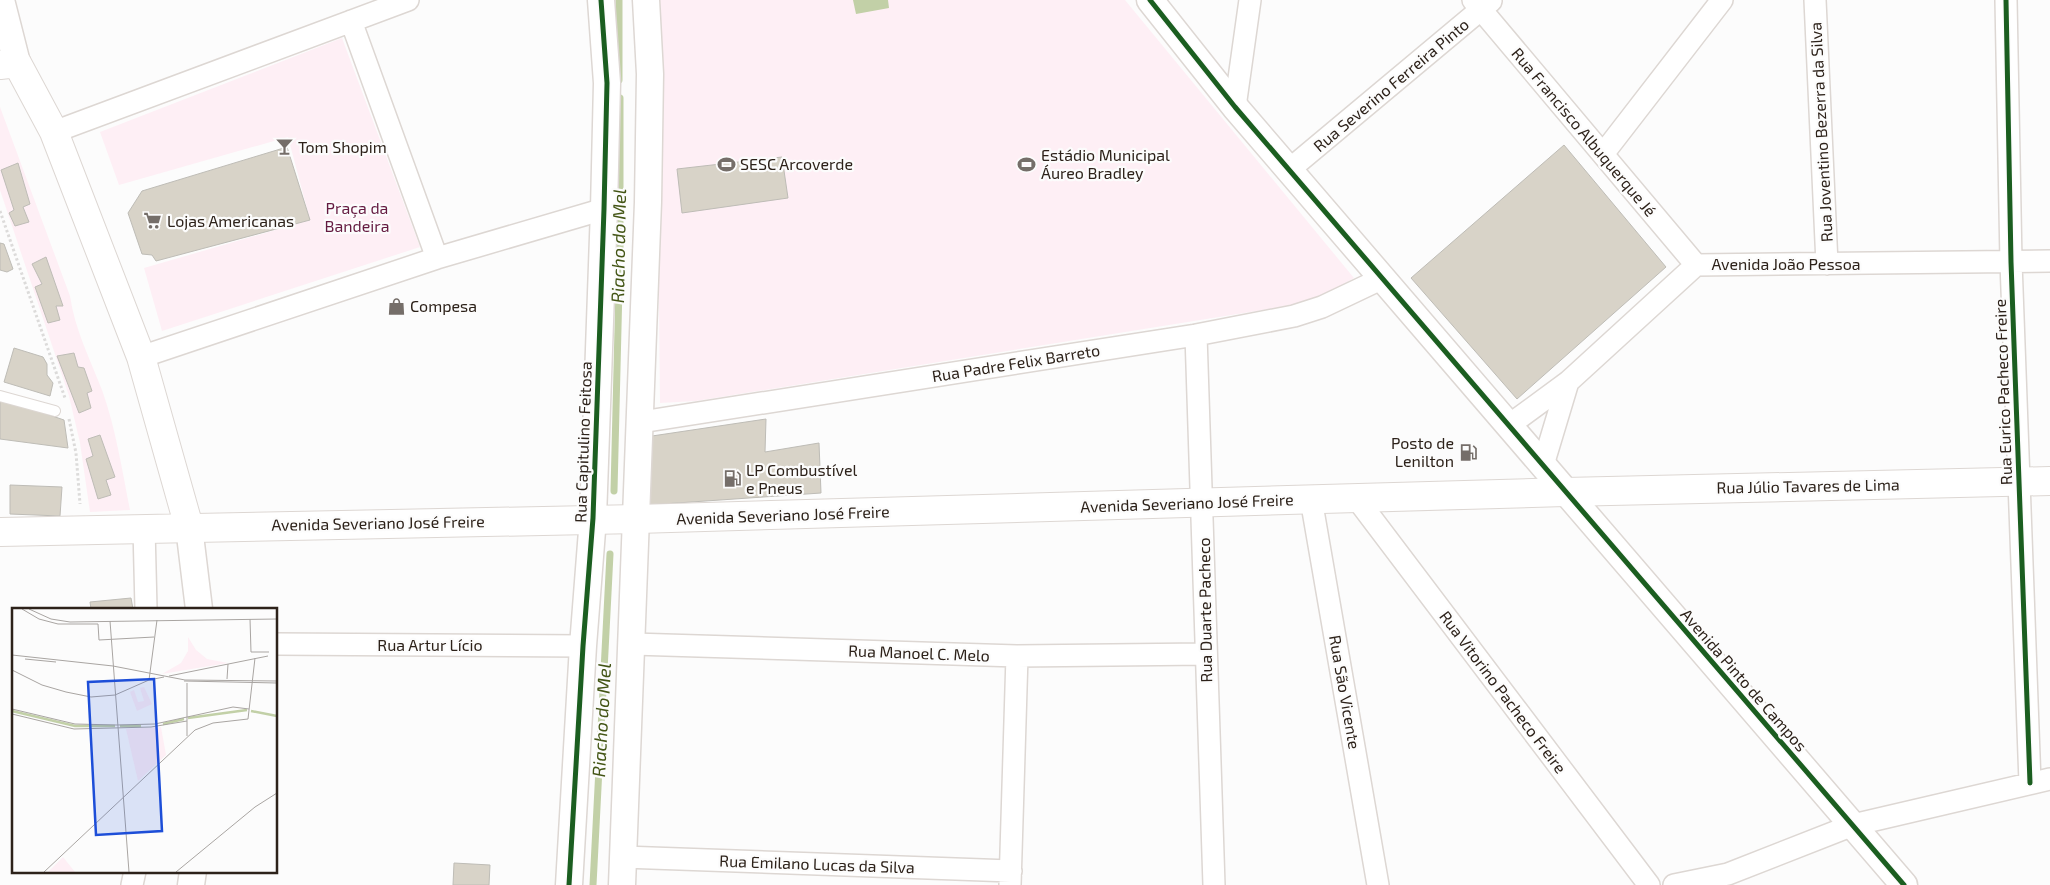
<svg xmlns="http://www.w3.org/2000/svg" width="2050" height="885" font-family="'Exo 2',sans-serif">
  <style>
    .green { fill: #feeff5 }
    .water { fill: #c2d0a7 }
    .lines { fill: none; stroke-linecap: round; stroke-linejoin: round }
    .stream { stroke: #c2d0a7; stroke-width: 7 }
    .building { fill: #d8d3c8; stroke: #bebcb6 }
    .service-casing { stroke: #ddd7d3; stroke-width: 12 }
    .minor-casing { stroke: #ddd7d3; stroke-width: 24 }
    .tertiary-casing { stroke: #ddd7d3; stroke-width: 29 }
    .secondary-casing { stroke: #ddd7d3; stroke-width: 30 }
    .path { stroke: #dcdbda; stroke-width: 3; stroke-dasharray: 2.5 2.5; stroke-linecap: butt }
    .service { stroke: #fff; stroke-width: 10 }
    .minor { stroke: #fff; stroke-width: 21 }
    .tertiary { stroke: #fff; stroke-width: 26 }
    .secondary { stroke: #fff; stroke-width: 28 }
    .cycleway-casing { stroke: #fcfcfc; stroke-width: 8 }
    .cycleway { stroke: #1b5e20; stroke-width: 5 }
    .labels { text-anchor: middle; stroke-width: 4.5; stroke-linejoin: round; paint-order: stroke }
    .street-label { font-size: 16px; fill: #2d221a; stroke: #fcfcfc }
    .poi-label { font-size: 16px; fill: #2d221a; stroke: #fcfcfc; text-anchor: start }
    .park-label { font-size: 16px; fill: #651b41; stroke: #fcfcfc }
    .water-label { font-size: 18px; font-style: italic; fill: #435515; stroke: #fcfcfc }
    .inset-river { fill: none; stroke: #c2d0a7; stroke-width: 2.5 }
    .inset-road { fill: none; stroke: #a9a5a2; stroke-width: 1 }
    .view { fill: #1d4ed8; fill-opacity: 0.15; stroke: #1d4ed8; stroke-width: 2.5 }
    .inset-edge { fill: none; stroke: #2d221a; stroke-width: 2.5 }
  </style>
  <rect width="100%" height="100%" fill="#fcfcfc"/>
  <path class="green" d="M656,0h469l229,278 -42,24 -616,99 -36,2z
    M342,38l78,209 -258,84 -18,-63 166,-48 -22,-83 -169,48 -19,-53z
    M0,107l70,189c5,34 20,63 32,94 14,39 20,80 28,120l-40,2 -10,-69 -11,-47 -69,-206z"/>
  <path class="water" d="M853,0h35l1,8 -33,6z"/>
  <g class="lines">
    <path class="stream" d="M619,0v80
      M614,491l6,-245v-148
      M593,885l17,-331"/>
  </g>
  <path class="building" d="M1564,145l102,122 -149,132 -106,-121z
    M287,147l23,73 -154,41 -4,-6 -10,-1 -14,-41 14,-22z
    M782,157l6,41 -106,15 -5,-44z
    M18,163l12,41 -7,3 6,15 -14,4 -6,-13 5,-3 -13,-40z
    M0,243l4,1 9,25 -6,3 -7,-2z
    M46,257l17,49h-7l4,14 -12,3 -13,-36 7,-3 -10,-20z
    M14,348l29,9 4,7v11l6,8 -3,13 -46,-14z
    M74,353l4,14 6,1 8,23 -5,2 4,15 -12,5 -22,-57z
    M0,398l64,22 4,28 -68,-9z
    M766,419l-1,33 54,-9 2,50 -173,12 4,-69z
    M100,435l15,42 -9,3 5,15 -13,4 -12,-40 7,-3 -5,-17z
    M10,485l52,2 -2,29 -50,-2z
    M131,598l2,11h-42l-1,-7z
    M454,863l36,2 -1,20h-36z"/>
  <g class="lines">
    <defs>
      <path id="service" d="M0,396l55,15"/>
      <path id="minor" d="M1473,0l223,265
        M1815,0l12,264
        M2006,0l5,262 19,521
        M351,21l86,237
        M1235,107l15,-107
        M54,132l354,-132
        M1603,154l119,-154
        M1290,169l201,-168
        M1196,335l18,550
        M141,357l296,-99 167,-49
        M641,422l555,-87 98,-19 28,-9 61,-29
        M1508,426l60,-44 128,-117 354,-4
        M1543,465l25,-83
        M1311,499l67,386
        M1357,499l292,386
        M144,528l2,81
        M276,644l307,2
        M633,644l384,12 189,-2
        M623,857l388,14
        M132,885l3,-14
        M1010,885l7,-229
        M1674,885l54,-11 125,-49 197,-46"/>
      <path id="tertiary" d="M1,0l16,63
        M1150,0l85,107 669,778
        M189,527l10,82
        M191,885l2,-14
        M569,885l14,-239 10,-128 11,-309 3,-126 -6,-83
        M622,885l26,-683 2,-128 -4,-74"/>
      <path id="secondary" d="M0,65l17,-2 37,69 87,225 48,170
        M0,532l637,-13 928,-27 485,-11"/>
    </defs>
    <use href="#service" class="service-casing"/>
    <use href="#minor" class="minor-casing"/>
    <use href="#tertiary" class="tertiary-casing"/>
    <use href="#secondary" class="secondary-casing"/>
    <path class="path" d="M0,211l65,187
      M69,419l7,34 4,51"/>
    <use href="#service" class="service"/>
    <use href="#minor" class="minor"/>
    <use href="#tertiary" class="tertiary"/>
    <use href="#secondary" class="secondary"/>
    <defs>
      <path id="cycleway" d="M1150,0l85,107 669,778
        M2006,0l5,262 19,521
        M569,885l14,-239 10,-128 11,-309 3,-126 -6,-83"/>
    </defs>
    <use href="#cycleway" class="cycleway-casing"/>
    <use href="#cycleway" class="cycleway"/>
  </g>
  <defs>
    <symbol id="bar-bare" viewBox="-9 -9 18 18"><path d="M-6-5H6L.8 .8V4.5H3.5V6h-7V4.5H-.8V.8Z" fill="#756e69" stroke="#fcfcfc" stroke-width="2.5" paint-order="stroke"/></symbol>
    <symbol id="stadium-bare" viewBox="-9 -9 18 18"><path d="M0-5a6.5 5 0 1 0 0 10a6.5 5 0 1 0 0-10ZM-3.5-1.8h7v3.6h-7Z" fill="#756e69" stroke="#fcfcfc" stroke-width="2.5" paint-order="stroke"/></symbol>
    <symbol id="supermarket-bare" viewBox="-9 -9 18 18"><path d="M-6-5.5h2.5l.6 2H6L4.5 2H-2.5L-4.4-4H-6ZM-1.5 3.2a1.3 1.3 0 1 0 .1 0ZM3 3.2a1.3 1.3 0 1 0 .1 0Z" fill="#756e69" stroke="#fcfcfc" stroke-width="2.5" paint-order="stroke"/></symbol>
    <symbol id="shop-bare" viewBox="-9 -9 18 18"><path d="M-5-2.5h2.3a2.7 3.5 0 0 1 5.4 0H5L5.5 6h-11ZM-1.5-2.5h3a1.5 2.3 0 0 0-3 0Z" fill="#756e69" stroke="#fcfcfc" stroke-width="2.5" paint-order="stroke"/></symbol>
    <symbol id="fuel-bare" viewBox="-9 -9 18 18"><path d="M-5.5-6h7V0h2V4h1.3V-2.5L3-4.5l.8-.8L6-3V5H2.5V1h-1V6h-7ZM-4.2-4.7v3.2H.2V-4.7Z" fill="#756e69" stroke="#fcfcfc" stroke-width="2.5" paint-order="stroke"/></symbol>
  </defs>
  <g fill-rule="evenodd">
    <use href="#bar-bare" x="272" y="134" width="25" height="25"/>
    <use href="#stadium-bare" x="714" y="152" width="25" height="25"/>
    <use href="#stadium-bare" x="1014" y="152" width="25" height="25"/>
    <use href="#supermarket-bare" x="140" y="208" width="25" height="25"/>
    <use href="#shop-bare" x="384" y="294" width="25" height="25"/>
    <use href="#fuel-bare" x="1456" y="440" width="25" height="25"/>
    <use href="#fuel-bare" x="720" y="466" width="25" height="25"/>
  </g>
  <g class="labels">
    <g class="street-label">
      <text transform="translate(1391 85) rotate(-40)" y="6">Rua Severino Ferreira Pinto</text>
      <text transform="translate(1584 132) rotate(50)" y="6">Rua Francisco Albuquerque Jé</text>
      <text transform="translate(1821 132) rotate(-93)" y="6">Rua Joventino Bezerra da Silva</text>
      <text x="1786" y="270">Avenida João Pessoa</text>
      <text transform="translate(1016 363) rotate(-9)" y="6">Rua Padre Felix Barreto</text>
      <text transform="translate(2003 392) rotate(-92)" y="6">Rua Eurico Pacheco Freire</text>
      <text transform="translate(583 442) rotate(-88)" y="6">Rua Capitulino Feitosa</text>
      <text transform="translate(1808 486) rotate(-1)" y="6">Rua Júlio Tavares de Lima</text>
      <text transform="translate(1187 503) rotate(-2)" y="6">Avenida Severiano José Freire</text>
      <text transform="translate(783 515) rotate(-2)" y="6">Avenida Severiano José Freire</text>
      <text transform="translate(378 523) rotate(-1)" y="6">Avenida Severiano José Freire</text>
      <text transform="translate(1205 610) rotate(-91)" y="6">Rua Duarte Pacheco</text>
      <text x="430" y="651">Rua Artur Lício</text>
      <text transform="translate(919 653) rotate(2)" y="6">Rua Manoel C. Melo</text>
      <text transform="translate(1744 680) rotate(49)" y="6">Avenida Pinto de Campos</text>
      <text transform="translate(1345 692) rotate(80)" y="6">Rua São Vicente</text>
      <text transform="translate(1503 692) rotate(53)" y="6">Rua Vitorino Pacheco Freire</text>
      <text transform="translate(817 864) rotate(2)" y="6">Rua Emilano Lucas da Silva</text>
    </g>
    <g class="poi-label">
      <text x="298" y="153">Tom Shopim</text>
      <text x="1041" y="161">Estádio Municipal<tspan x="1041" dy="18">Áureo Bradley</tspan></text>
      <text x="740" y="170">SESC Arcoverde</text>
      <text x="167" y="227">Lojas Americanas</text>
      <text x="410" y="312">Compesa</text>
      <text x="1454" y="449" text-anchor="end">Posto de<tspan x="1454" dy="18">Lenilton</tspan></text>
      <text x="746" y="476">LP Combustível<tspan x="746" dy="18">e Pneus</tspan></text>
    </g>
    <g class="park-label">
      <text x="357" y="214">Praça da<tspan x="357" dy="18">Bandeira</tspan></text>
    </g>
    <g class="water-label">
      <text transform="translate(619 246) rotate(-89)" y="6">Riacho do Mel</text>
      <text transform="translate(602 720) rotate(-87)" y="6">Riacho do Mel</text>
    </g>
  </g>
  <g transform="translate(12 608)">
    <rect width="265" height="265" fill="#fcfcfc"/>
    <path d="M176,29l8,13 11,9 21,4 -66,11 19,-11 7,-12zM132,79l8,17 -15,7 -7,-19 4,-2 4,12 6,-1 -4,-13zM149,119l5,28 -28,26 -12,-52zM51,249l12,15h-27z" fill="#feeff5"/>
    <path class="inset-river" d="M0,103l63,15h40M239,103l26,5M176,110l59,-8M151,116l21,-5M108,118h21"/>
    <path class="inset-road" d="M10,1l17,10 19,5h40l1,16 55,-3M17,1l22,10 19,3 207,-3M238,11l1,33h18M98,13l19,251M0,47l101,11 72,14 92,1M13,51l31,3M0,62l30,15 24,7 25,5 24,-2M157,68l99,-20M215,71l1,-15M137,72l15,-3M172,73l93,2M175,75v53M103,87l34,-15 8,-60M0,101l63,15 42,1 38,-1 78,-17 16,2M0,106l62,15 77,-2 36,-6M32,264l151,-142 18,-7 35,-4 7,-61M164,264l79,-65 22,-14"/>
    <path class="view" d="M142,71l8,152 -66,4 -8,-153z"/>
    <rect width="265" height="265" class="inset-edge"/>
  </g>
</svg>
